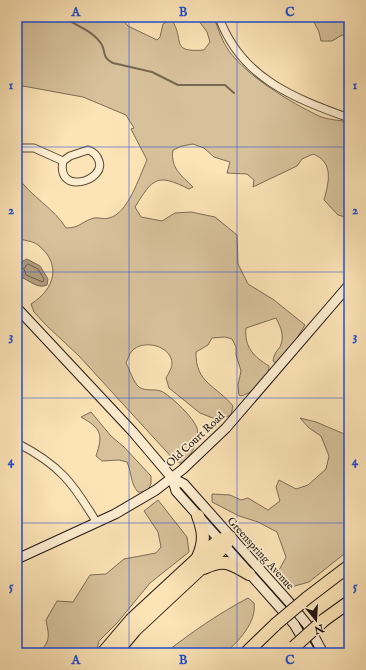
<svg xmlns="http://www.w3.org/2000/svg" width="366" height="670" font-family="'IM FELL English',serif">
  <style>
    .green { fill: #d7c19b; stroke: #7c6c56 }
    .water { fill: #b29e7f; stroke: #786853 }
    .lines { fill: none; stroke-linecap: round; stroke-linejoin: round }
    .shore { stroke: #6a5a48; stroke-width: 1 }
    .stream { stroke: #786853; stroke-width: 2 }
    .street-casing { stroke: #584a3a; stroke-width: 9 }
    .secondary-casing { stroke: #211611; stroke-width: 11 }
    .highway-casing { stroke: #211611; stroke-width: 14 }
    .street { stroke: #fdedd0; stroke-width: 7 }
    .secondary { stroke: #fdedd0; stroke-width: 9 }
    .highway { stroke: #fce4b7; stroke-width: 12 }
    .highway-bridge-casing { stroke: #211611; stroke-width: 14; stroke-linecap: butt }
    .highway-bridge { stroke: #fce4b7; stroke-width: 12 }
    .grid { fill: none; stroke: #1d4ed8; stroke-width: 1; stroke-opacity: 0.55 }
    .labels { text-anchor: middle; stroke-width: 3.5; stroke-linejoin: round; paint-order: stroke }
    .street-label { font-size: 11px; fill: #211611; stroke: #fdedd0 }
    .neatline { fill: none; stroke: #1d4ed8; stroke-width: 1.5 }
    .grid-label { font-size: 13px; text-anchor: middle; font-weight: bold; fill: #1d4ed8 }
  </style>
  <rect width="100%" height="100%" fill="#fce4b7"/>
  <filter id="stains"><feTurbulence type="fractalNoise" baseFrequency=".005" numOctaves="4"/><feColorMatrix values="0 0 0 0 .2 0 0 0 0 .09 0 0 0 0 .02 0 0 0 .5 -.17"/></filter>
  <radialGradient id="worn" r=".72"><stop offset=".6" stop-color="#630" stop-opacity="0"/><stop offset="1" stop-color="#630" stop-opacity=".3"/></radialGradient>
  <path class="green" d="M17,17h103l8,9 29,14 3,-3 3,-13 8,-5c15,20 -3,34 33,31l6,-8 -3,-10 -11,-15h18c4,12 8,24 15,34 19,26 61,51 90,65 9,4 20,4 30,6v96l-11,-3 -14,-15c5,-18 10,-38 -11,-46l-11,5 -5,7 -44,21 1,-7 -7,-6 -20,-1 3,-11 -16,-5 -10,-9 -11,-4 -11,2 -9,4c-3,18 9,26 20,37l-4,2c-32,-16 -36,-11 -54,18l6,10 21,4 13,-8 16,-1 24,5 22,18 1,29 10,20 26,16 31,25 -20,33 -8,6 -4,-3c1,-7 3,-9 7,-14 5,-11 1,-19 -4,-29l-30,10c-2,19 8,29 23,38 0,14 -15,26 -28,30l-2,-1 -1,-10 3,-14 -5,-16v-8l-4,-8 -7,-2 -13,1 -4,7 -12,7c-1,31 21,34 37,54l-2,9 -13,5 -18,-7 -31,-25 -3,-10c2,-4 6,-10 6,-14 0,-19 -30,-25 -40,-13 -3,3 -4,8 -6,12 4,7 7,19 13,24 7,5 17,1 24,5 10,6 30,25 34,36 3,13 -6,29 -16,35l-5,-1 -97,-106 -33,-31 -12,-13 -3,-8c24,-15 31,-40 7,-59 -7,-5 -14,-4 -21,-7v-62c13,20 38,33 49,52 13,0 14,-5 25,-9 6,-3 12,1 18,-1 19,-4 30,-41 38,-58l-16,-31 3,-1 -8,-13 -43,-18 -60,-11 -6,1z
    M305,17h44v19l-7,-1 -10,6h-11l-2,-9 -6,-12z
    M91,412l20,24 13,11 27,29v8l-4,8h-9c-8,-9 -6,-19 -11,-30l-8,-2 -17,1 -6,-5c8,-23 4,-28 -15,-39z
    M300,418l16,4 33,14v114l-40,32 -18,5 -13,-15 8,-15 -9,-25 -19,-10 -19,-6 -27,-14v-8l18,1 11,5 7,-2 20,12 12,-9 -4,-14 3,-7 17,9 12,-4 18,-16 3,-13 -8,-20 -12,-8z
    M158,500l29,37 2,15 -39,31 -33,40 -18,18 -3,12h-57c12,-13 10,-17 7,-33l11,-19 16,1 17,-27 16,-1 18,-15 32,-6 5,-6 -3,-15 -14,-21z
    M248,598l6,5c3,19 -16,39 -29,50h-60c27,-21 53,-39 83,-55z"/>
  <path class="water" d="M27,259l13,7 8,13 -1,6c-8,4 -16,-3 -24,-7l-3,-10 3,-7z"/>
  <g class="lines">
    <path class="shore" d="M28,264l10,5 6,10 -1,3 -17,-7 -2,-6z"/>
    <path class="stream" d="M64,17c11,9 29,13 38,28 4,9 0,12 11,18l39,9 26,13h47l9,8"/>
    <defs>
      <path id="street" d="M219,17c21,60 74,81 130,101
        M17,148h17l29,13
        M88,150c6,2 9,5 11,11 7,20 -43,35 -36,0l7,-5z
        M17,443c43,22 56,40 80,80"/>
      <path id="secondary" d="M17,308l116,124 39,46 4,13 106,119 12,14 17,29
        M172,478l12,6 105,118 20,25 14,26
        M17,559l98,-45 41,-24 27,-21 43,-41 123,-143"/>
      <path id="highway" d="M198,516c6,15 7,26 0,41
        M204,568c20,-10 27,-5 45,6
        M307,598l42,-32
        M324,620l25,-18
        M103,653l28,-33 66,-61 22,-19 11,-3
        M116,653l19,-23 90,-84 5,-9
        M246,653l30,-29"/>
    </defs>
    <use href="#street" class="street-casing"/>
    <use href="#secondary" class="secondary-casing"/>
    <use href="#highway" class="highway-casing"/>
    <use href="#street" class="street"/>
    <use href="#secondary" class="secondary"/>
    <use href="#highway" class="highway"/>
    <defs>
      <path id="highway-bridge" d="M276,624l31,-26
        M294,647l30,-27"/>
    </defs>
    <use href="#highway-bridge" class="highway-bridge-casing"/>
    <use href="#highway-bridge" class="highway-bridge"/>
  </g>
  <path class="grid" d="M129,17v636M237,17v636M17,147h332M17,272h332M17,398h332M17,523h332"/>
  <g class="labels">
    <g class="street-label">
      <text transform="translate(195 439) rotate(-43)" y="4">Old Court Road</text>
      <text transform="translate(261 553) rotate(48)" y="4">Greenspring Avenue</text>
    </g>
  </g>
  <rect width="366" height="670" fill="none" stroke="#fce4b7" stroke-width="44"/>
  <g transform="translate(316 620) rotate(162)" stroke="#fdedd0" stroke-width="3" paint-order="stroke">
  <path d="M0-3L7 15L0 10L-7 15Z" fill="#211611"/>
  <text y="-6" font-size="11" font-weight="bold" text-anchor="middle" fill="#211611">N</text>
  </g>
  <rect x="22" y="22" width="322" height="626" class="neatline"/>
  <g class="grid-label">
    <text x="76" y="16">A</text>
    <text x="183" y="16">B</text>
    <text x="290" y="16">C</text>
    <text x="11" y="89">1</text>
    <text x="355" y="89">1</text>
    <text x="11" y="214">2</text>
    <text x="355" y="214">2</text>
    <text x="11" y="340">3</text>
    <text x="355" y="340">3</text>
    <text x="11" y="465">4</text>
    <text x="355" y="465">4</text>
    <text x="11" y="590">5</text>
    <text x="355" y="590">5</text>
    <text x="76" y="664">A</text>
    <text x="183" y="664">B</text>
    <text x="290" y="664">C</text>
  </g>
  <rect width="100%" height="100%" filter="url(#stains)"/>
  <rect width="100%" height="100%" fill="url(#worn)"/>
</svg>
